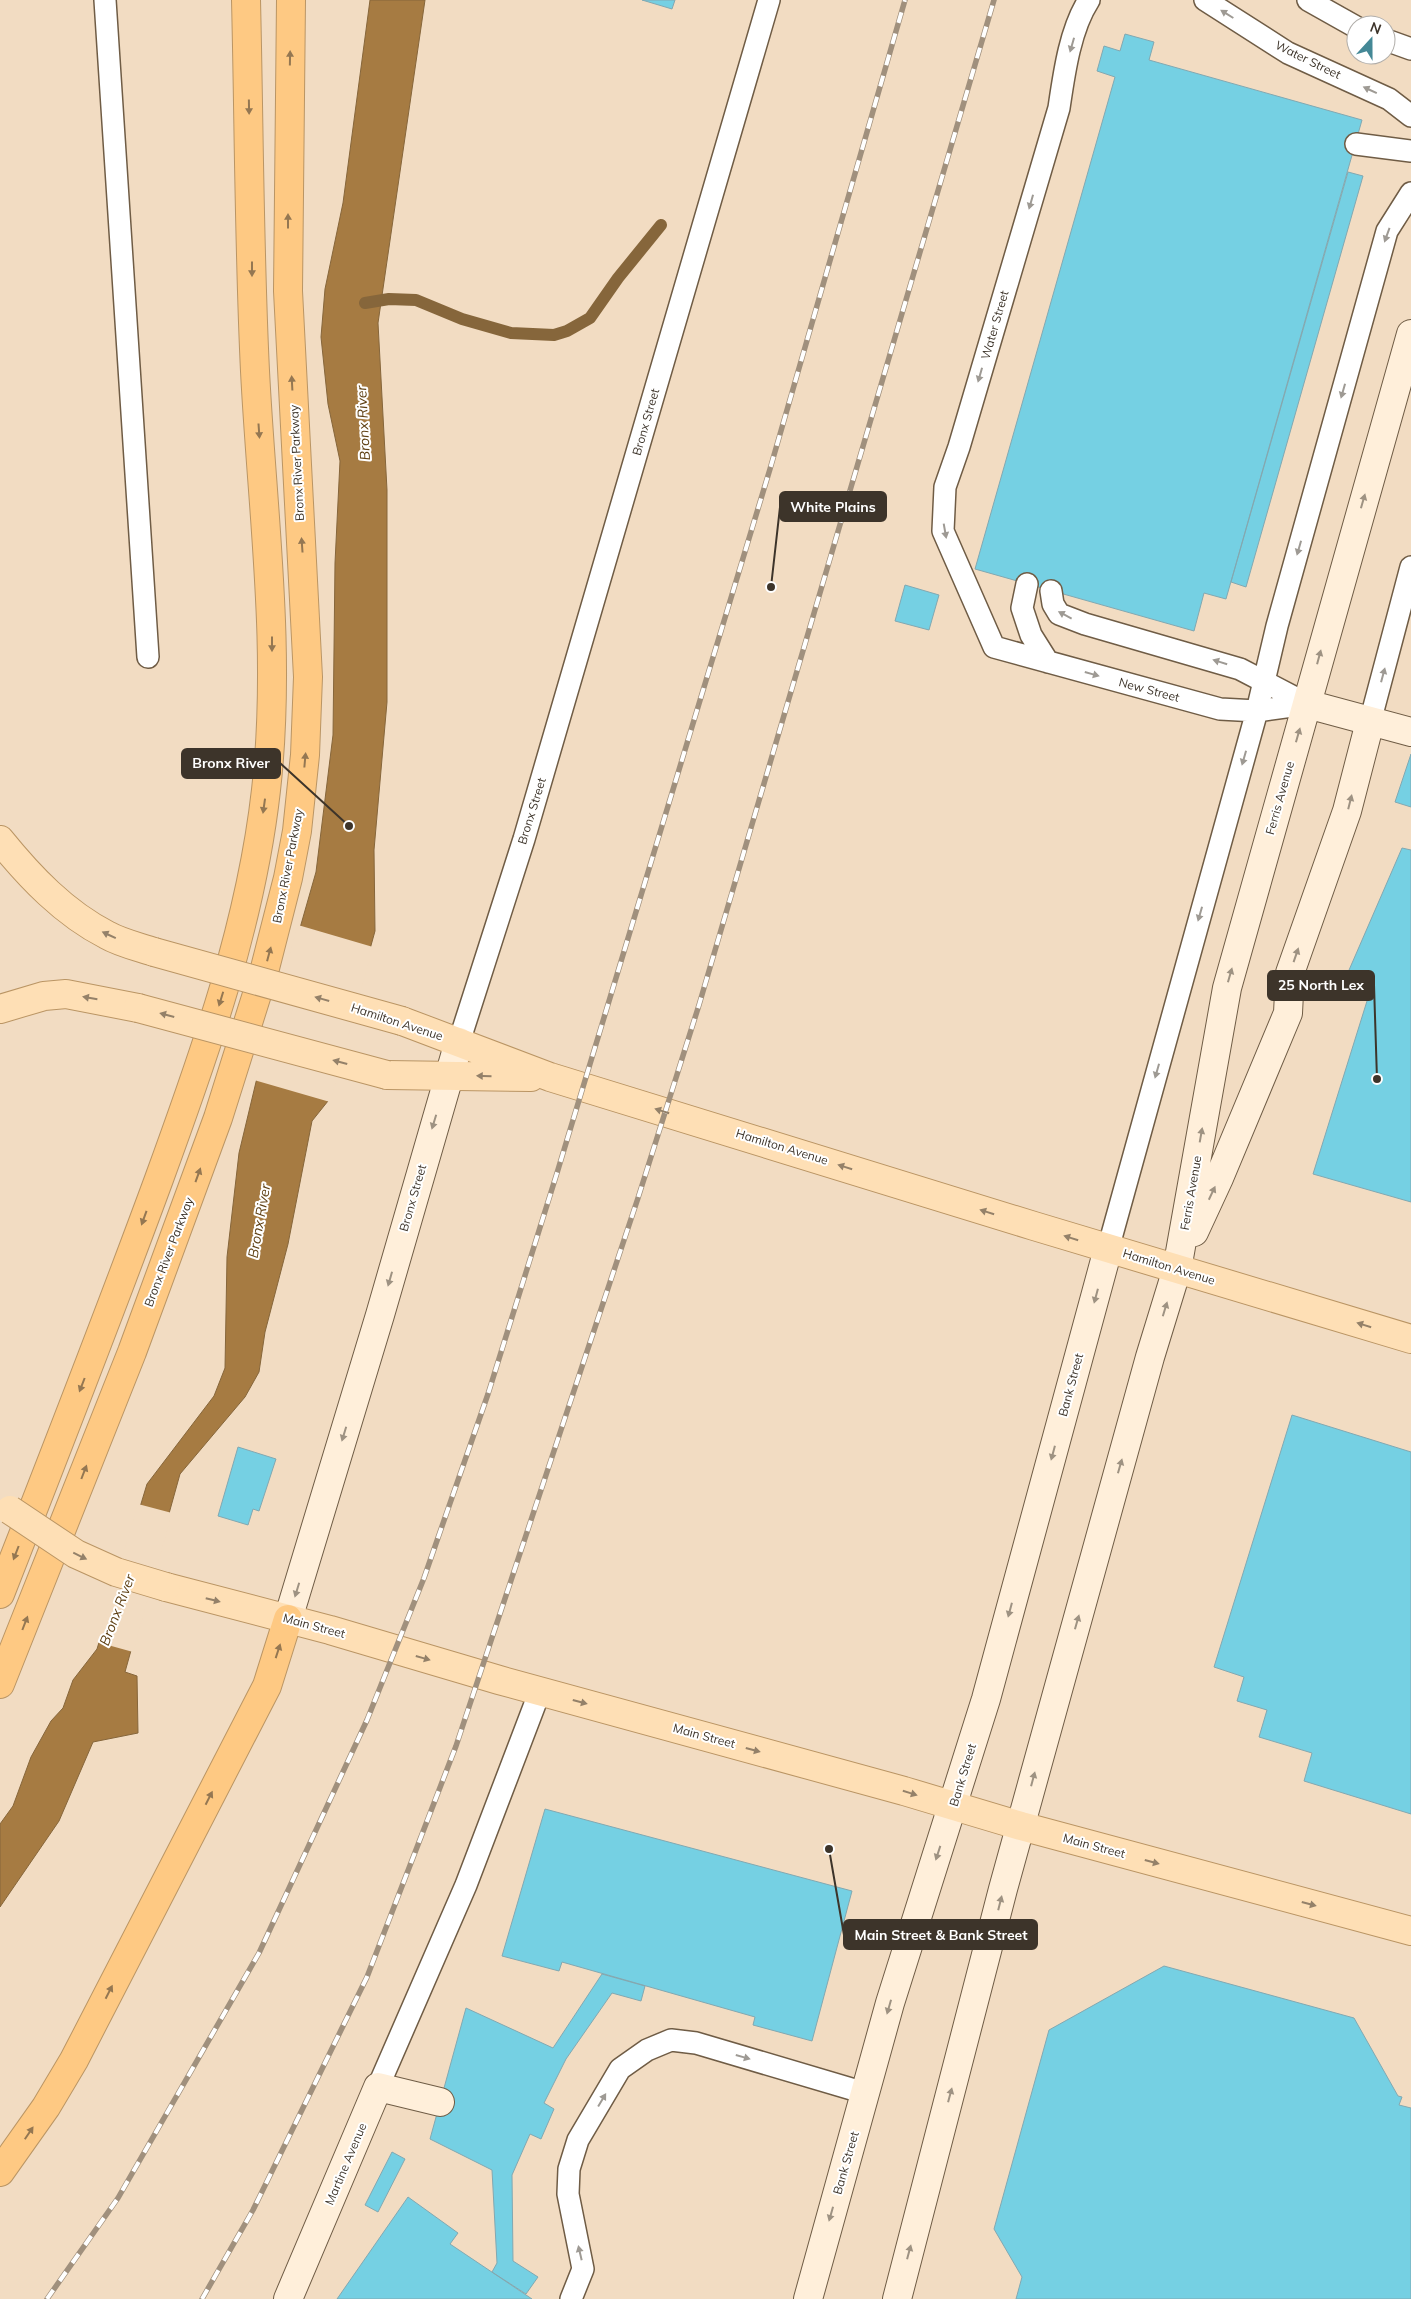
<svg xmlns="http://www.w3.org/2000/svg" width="1411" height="2299" font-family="Mulish,sans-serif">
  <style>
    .water { fill: #a67b42; stroke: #86663b }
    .pier { fill: #f2dcc2 }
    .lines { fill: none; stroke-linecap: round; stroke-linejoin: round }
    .stream { stroke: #86663b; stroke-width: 12 }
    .building { fill: #75d0e3; stroke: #82a8b1 }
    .lane-casing { stroke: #6f5c45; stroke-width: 24 }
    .secondary-casing { stroke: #6f5c45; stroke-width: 30 }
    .primary-casing { stroke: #ba9564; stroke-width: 30 }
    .highway-casing { stroke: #ba9564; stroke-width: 30 }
    .lane { stroke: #fff; stroke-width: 21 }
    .secondary { stroke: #ffefda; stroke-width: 28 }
    .primary { stroke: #fedfb5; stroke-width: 28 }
    .highway { stroke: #fec983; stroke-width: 28 }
    .rail-casing { stroke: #a0907d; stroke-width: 5.5 }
    .rail { stroke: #fff; stroke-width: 4; stroke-dasharray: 11; stroke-linecap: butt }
    .primary-bridge-casing { stroke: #ba9564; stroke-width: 30; stroke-linecap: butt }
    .primary-bridge { stroke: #fedfb5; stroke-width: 28 }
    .oneway { fill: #9e9a94 }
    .oneway2 { fill: #947752 }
    .oneway3 { fill: #9e9282 }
    .oneway4 { fill: #948169 }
    .labels { text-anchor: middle; stroke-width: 4; stroke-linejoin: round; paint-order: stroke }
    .street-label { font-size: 12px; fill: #3d342a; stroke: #fff }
    .water-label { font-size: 14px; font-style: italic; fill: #5e3f12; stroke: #fff }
    .leader { fill: none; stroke: #3d342a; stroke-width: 2 }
    .callout-dot { fill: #3d342a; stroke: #fff; stroke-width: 2 }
    .callout { fill: #3d342a; stroke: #3d342a; stroke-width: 2 }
    .callout-label { font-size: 14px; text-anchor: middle; font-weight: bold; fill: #fff }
  </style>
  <rect width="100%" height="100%" fill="#f2dcc2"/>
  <path class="water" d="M370,0h55l-47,323 9,167v212l-13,148 1,81 -47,170 -16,20 -24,123 -23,88 -6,40 -14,25 -65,77 -55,198 12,4 1,57 -45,9 -34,79 -59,86v-83l13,-18 18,-49 20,-36 12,-13 10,-28 24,-31 50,-165 67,-88 11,-28 2,-111 12,-104 17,-71 60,-210 17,-137 2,-172 5,-102 -12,-57 -7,-67 4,-48 18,-86z"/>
  <path class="pier" d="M298,925l75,22 -43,155 -76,-22z
    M138,1504l34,9 -39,139 -36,-10z"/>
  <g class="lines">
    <path class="stream" d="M365,303l24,-4 27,1 46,19 49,14 43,2 13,-4 23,-13 28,-40 43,-53"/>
  </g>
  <path class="building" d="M642,0h33l-3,9z
    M1125,34l29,8 -5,18 213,60 -136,479 -22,-6 -10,38 -219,-62 140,-492 -18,-6 7,-25 16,5z
    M1348,172l15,4 -117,411 -15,-5z
    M905,585l34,10 -10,35 -34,-9z
    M1411,754v53l-16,-5z
    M1402,848l9,2v352l-98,-28 59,-189 -26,-8z
    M1292,1415l119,37v362l-107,-33 8,-28 -53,-16 8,-27 -30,-9 7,-24 -30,-10z
    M238,1447l38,12 -17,52 -6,-2 -5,16 -30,-9z
    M545,1809l307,82 -40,150 -59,-16 2,-8 -193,-55 -3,9 -57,-15z
    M1164,1966l190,52 44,78 4,1 -3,8 12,3v191h-395l6,-22 -28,-48 55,-199z
    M602,1974l43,12 -4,15 -29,-8 -46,66 -22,44 10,6 -13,30 -11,-5 -18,41 1,86 25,16 -12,17 -34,-22 5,-9 -5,-93 -62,-31 36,-131 87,40z
    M392,2152l13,7 -27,53 -13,-7z
    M408,2197l50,36 -8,11 82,55h-195z"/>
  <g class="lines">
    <defs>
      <path id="lane" d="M105,0l43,657
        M1089,0c-19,29 -25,74 -30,108l-100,339 -14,40 -2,44 51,116 226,62 37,2 50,-7
        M1205,0l83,53 101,46 22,17
        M1308,0l48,27
        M1386,40l25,9
        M1356,144l55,7
        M1027,584l-5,24 9,27 17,27
        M1051,591l2,13 6,10 26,10 155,45 67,35
        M1370,722l41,-155
        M459,1042l65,-203 245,-839
        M1108,1249l149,-538 20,-85 110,-395 24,-38
        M378,2087l88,-202 74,-194
        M571,2299l12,-30 -15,-75 1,-25 9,-29 42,-71 27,-19 24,-10 25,3 169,50"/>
      <path id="secondary" d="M1307,704l104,28
        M1194,1232l25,-54 69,-165 2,-40 57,-162 23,-89
        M288,1619l92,-304 79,-273
        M288,2299l90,-212 62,15
        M808,2299l82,-296 96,-304 122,-450
        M897,2299l106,-410 147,-532 27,-88 50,-281 184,-654"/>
      <path id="primary" d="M0,840c30,37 64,73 107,95 14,8 32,12 47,17
        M0,1009l44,-13 22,-2 72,14
        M402,1021l148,56 484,149 377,113
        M387,1075l144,2
        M166,1587l164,43 169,50 405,111 117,35 390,105"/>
      <path id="highway" d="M0,1594c54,-138 108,-276 159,-415 46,-126 92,-255 107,-389 16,-140 -4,-280 -11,-419 -6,-124 -6,-248 -9,-371
        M0,1684l132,-332 86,-234 46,-146 24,-94 9,-47 8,-76 3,-78 -20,-386 3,-291
        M0,2172l46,-65 28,-47 193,-374 21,-67"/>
    </defs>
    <use href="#lane" class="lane-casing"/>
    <use href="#secondary" class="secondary-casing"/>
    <use href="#primary" class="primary-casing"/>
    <use href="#highway" class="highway-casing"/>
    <use href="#lane" class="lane"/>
    <use href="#secondary" class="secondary"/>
    <use href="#primary" class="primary"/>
    <use href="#highway" class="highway"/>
    <defs>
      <path id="rail" d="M47,2299l71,-101 141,-245 108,-233 57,-142 64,-184 69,-221 213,-704 135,-469
        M202,2299l51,-89 114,-233 89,-231 182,-548 61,-193 295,-1005"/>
    </defs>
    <use href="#rail" class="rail-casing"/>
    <use href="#rail" class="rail"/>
    <defs>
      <path id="primary-bridge" d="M154,952l248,69
        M138,1008l249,67
        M10,1510l66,44 40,18 50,15"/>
    </defs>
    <use href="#primary-bridge" class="primary-bridge-casing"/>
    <use href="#primary-bridge" class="primary-bridge"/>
  </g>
  <defs><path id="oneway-solid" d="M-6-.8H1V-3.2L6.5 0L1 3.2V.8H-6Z" transform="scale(1.25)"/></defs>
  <g class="oneway">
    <use href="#oneway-solid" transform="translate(1227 14) rotate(-148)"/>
    <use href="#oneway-solid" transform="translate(1072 45) rotate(106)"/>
    <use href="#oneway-solid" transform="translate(1370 90) rotate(-155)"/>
    <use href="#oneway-solid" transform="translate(1031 202) rotate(106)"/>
    <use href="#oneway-solid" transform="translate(1387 235) rotate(110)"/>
    <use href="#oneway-solid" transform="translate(980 375) rotate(106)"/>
    <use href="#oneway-solid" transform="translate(1343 391) rotate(106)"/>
    <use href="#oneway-solid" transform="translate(945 531) rotate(80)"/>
    <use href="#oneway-solid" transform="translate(1299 548) rotate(106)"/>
    <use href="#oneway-solid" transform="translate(1065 615) rotate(-152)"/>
    <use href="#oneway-solid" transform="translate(1220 662) rotate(-163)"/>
    <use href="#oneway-solid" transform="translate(1092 674) rotate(16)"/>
    <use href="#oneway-solid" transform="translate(1383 675) rotate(-75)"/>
    <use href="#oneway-solid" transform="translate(1244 758) rotate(106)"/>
    <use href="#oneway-solid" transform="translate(1200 914) rotate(106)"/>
    <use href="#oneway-solid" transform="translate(1157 1071) rotate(106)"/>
    <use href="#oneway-solid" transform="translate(743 2057) rotate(16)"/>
    <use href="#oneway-solid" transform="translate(602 2100) rotate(-59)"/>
    <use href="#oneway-solid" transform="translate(580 2253) rotate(-103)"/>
  </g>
  <g class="oneway2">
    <use href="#oneway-solid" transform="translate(290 58) rotate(-89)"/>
    <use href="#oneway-solid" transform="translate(249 107) rotate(89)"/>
    <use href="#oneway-solid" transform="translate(288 221) rotate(-90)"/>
    <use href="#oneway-solid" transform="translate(252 269) rotate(90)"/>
    <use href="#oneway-solid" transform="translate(292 383) rotate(-93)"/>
    <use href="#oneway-solid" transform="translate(259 431) rotate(86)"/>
    <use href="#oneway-solid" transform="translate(302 545) rotate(-94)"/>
    <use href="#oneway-solid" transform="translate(272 644) rotate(90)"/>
    <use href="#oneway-solid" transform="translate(305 760) rotate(-85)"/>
    <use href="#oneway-solid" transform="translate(264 806) rotate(98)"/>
    <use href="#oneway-solid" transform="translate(269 954) rotate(-75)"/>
    <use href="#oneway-solid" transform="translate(221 999) rotate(107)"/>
    <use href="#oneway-solid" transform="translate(198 1175) rotate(-70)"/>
    <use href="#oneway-solid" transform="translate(144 1218) rotate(110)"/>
    <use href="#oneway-solid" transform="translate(82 1385) rotate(111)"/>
    <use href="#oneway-solid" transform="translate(84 1472) rotate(-69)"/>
    <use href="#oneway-solid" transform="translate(16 1553) rotate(111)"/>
    <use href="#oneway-solid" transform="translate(25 1623) rotate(-69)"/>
    <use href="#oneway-solid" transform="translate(278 1651) rotate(-72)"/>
    <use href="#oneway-solid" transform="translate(209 1798) rotate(-63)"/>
    <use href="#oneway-solid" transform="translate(109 1992) rotate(-63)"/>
    <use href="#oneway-solid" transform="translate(29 2133) rotate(-56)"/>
  </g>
  <g class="oneway3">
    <use href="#oneway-solid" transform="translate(1363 501) rotate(-74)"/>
    <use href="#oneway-solid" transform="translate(1319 657) rotate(-75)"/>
    <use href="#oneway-solid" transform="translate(1298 735) rotate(-74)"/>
    <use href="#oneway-solid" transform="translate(1350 802) rotate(-76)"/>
    <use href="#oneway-solid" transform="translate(1296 955) rotate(-71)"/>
    <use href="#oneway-solid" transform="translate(1230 975) rotate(-74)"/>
    <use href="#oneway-solid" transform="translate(434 1122) rotate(107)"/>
    <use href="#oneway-solid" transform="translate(1201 1135) rotate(-80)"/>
    <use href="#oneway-solid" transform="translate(1212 1193) rotate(-65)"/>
    <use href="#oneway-solid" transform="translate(390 1279) rotate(106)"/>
    <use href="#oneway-solid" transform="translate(1096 1296) rotate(105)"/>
    <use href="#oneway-solid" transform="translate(1165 1309) rotate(-73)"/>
    <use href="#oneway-solid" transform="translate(344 1434) rotate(107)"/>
    <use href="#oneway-solid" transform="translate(1053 1453) rotate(105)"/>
    <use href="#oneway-solid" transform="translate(1120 1466) rotate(-74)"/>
    <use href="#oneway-solid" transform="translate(297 1590) rotate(107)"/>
    <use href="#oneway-solid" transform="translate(1010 1610) rotate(105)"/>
    <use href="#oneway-solid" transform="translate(1077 1622) rotate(-74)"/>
    <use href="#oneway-solid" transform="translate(1033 1779) rotate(-75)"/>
    <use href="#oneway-solid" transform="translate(938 1853) rotate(108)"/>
    <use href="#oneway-solid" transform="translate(1000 1903) rotate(-76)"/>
    <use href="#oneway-solid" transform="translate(889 2007) rotate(106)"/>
    <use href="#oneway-solid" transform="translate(950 2095) rotate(-75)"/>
    <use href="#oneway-solid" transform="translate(831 2214) rotate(106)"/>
    <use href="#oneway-solid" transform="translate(909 2252) rotate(-75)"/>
  </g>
  <g class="oneway4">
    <use href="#oneway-solid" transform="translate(109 935) rotate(-155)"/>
    <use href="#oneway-solid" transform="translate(90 998) rotate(-170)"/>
    <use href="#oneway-solid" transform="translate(322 999) rotate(-164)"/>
    <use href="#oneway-solid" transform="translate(167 1015) rotate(-165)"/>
    <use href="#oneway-solid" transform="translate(340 1062) rotate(-165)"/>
    <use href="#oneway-solid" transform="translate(484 1076) rotate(-179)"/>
    <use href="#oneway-solid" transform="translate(662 1111) rotate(-163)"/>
    <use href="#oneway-solid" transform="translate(845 1167) rotate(-163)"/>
    <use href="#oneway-solid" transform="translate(987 1212) rotate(-162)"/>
    <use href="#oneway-solid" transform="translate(1071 1238) rotate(-163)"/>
    <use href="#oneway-solid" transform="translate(1364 1325) rotate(-163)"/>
    <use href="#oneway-solid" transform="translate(80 1556) rotate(26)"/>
    <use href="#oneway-solid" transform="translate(213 1600) rotate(14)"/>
    <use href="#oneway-solid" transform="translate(423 1658) rotate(16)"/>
    <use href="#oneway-solid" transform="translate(580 1702) rotate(15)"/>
    <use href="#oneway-solid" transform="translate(753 1750) rotate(15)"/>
    <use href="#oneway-solid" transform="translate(910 1793) rotate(17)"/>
    <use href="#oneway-solid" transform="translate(1152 1862) rotate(15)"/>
    <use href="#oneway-solid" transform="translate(1309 1904) rotate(15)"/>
  </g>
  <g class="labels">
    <g class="street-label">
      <text transform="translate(1308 60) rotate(26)" y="4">Water Street</text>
      <text transform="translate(995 325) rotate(-74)" y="4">Water Street</text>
      <text transform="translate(646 422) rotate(-74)" y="4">Bronx Street</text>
      <text transform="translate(297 463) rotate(-93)" y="4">Bronx River Parkway</text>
      <text transform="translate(1149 690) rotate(15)" y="4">New Street</text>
      <text transform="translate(1280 798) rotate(-74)" y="4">Ferris Avenue</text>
      <text transform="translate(532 811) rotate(-73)" y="4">Bronx Street</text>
      <text transform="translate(288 866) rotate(-79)" y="4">Bronx River Parkway</text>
      <text transform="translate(397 1022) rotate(18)" y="4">Hamilton Avenue</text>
      <text transform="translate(782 1147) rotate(17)" y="4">Hamilton Avenue</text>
      <text transform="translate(1191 1193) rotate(-80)" y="4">Ferris Avenue</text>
      <text transform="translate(413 1198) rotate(-74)" y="4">Bronx Street</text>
      <text transform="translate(169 1252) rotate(-69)" y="4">Bronx River Parkway</text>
      <text transform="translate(1169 1267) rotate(17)" y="4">Hamilton Avenue</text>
      <text transform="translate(1071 1385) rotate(-75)" y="4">Bank Street</text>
      <text transform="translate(314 1626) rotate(15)" y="4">Main Street</text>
      <text transform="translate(704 1736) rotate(15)" y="4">Main Street</text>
      <text transform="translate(963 1775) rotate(-73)" y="4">Bank Street</text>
      <text transform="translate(1094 1846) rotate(15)" y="4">Main Street</text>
      <text transform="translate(846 2163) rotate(-74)" y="4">Bank Street</text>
      <text transform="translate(346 2164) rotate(-67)" y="4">Martine Avenue</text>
    </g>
    <g class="water-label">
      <text transform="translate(363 423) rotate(-93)" y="5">Bronx River</text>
      <text transform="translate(259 1221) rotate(-80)" y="5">Bronx River</text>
      <text transform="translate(117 1610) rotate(-69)" y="5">Bronx River</text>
    </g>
  </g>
  <path class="leader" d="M771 587L780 507M349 826L280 763M1377 1079L1374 985M829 1849L844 1935"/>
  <g class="callout-dot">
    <circle cx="771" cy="587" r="5"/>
    <circle cx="349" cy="826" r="5"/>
    <circle cx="1377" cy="1079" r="5"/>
    <circle cx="829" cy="1849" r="5"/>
  </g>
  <g class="callout">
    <rect x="780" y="492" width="106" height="29" rx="5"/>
    <rect x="182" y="749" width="98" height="29" rx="5"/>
    <rect x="1268" y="971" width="106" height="29" rx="5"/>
    <rect x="844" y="1920" width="193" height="29" rx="5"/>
  </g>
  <g class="callout-label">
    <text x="833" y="512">White Plains</text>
    <text x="231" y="768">Bronx River</text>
    <text x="1321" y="990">25 North Lex</text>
    <text x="941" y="1940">Main Street &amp; Bank Street</text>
  </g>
  <g transform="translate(1371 40) rotate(21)"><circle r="24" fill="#ffffff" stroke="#b1aeaa"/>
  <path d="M0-4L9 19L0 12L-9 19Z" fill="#448896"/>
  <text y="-8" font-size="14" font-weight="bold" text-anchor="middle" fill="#3d342a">N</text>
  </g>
</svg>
